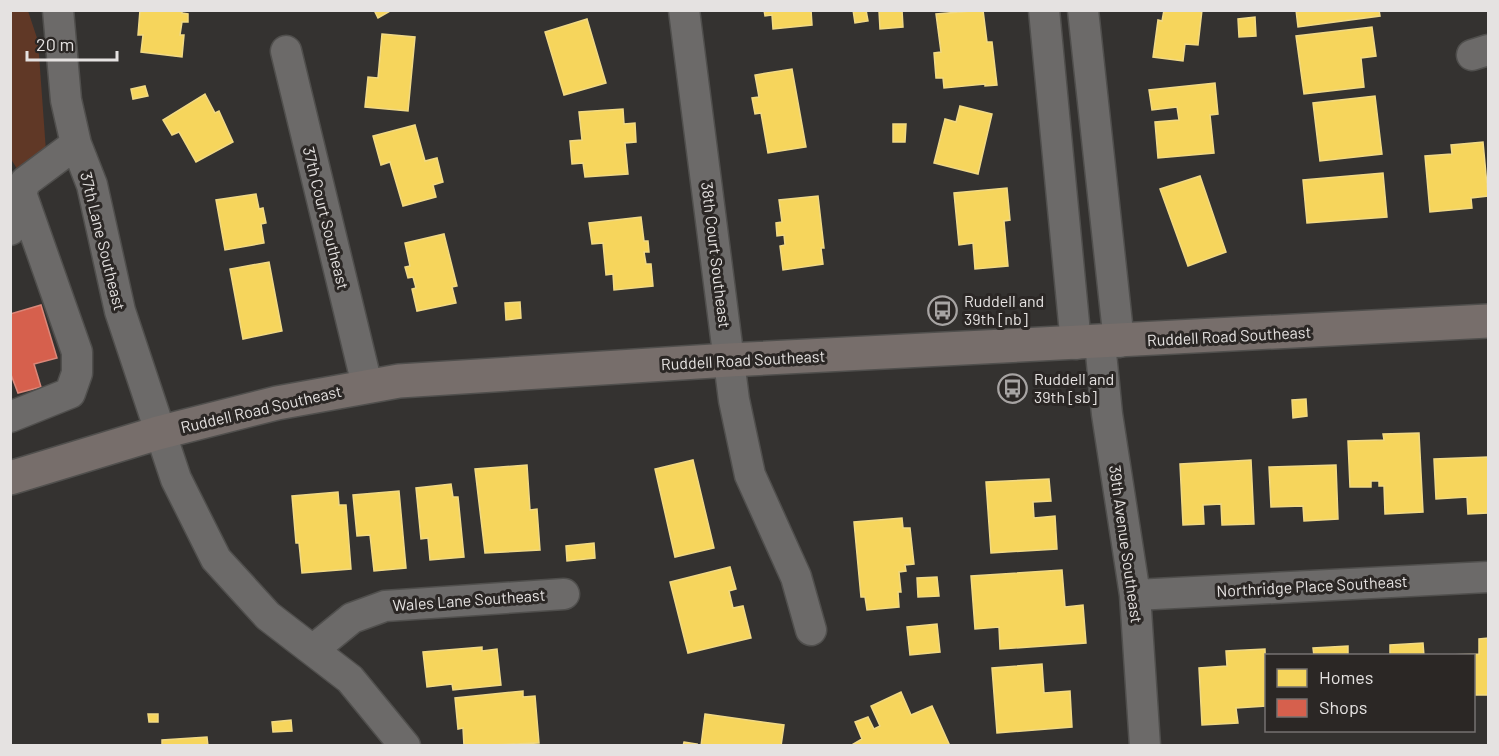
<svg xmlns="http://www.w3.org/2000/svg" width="1499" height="756" font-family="Barlow,sans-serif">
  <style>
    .green { fill: #603826 }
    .homes { fill: #f6d55c; stroke: #f1d984; stroke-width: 1.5 }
    .shops { fill: #d6604d; stroke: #da8779; stroke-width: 1.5 }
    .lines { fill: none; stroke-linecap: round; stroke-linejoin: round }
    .minor-casing { stroke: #504f4d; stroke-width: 33 }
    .major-casing { stroke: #504f4d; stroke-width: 36 }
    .minor { stroke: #6c6a69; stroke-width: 30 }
    .major { stroke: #776e6b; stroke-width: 33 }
    .labels { text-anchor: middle; stroke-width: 6; stroke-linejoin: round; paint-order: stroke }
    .street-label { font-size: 16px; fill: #e5e2e1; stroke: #2b2725 }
    .poi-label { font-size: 16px; fill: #e5e2e1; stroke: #2b2725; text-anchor: start }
  </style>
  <rect width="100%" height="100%" fill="#343230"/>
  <path class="green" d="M11,11h17l10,30 9,124 -22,17 -14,-23z"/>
  <path class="homes" d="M140,10h42v3l6,1v8h-6l-2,13h4l-2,22 -41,-5 2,-17h-5z
    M374,10h18l-14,8z
    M764,10h47l1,15 -39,4 -1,-14 -7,1z
    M853,10h13l2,11 -13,2z
    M902,10l1,17 -23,2 -1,-18z
    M983,10l4,32h5l5,43 -12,1v-2l-41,4 -1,-10h-7l-2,-25 7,-1 -5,-38z
    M1164,10h38l-4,35 -13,-1 -2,17 -30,-4 5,-37 4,1z
    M1296,10h83l1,6 -82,11z
    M1255,17l1,19 -17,1 -1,-18z
    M587,19l19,64 -42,12 -19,-63z
    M1372,27l4,29 -15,2 3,29 -60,7 -8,-58z
    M382,34l33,3 -7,74 -43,-4 3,-30 10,1z
    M792,69l14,78 -38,6 -7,-40 -6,1 -3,-16 7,-1 -4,-22z
    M1215,83l3,31 -8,1 4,38 -56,5 -3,-36 24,-2 -2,-13 -25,3 -3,-20z
    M145,86l3,10 -15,3 -2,-10z
    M205,94l10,19 4,-2 14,31 -37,20 -17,-30 -7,3 -9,-15z
    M1375,96l7,58 -62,7 -7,-58z
    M960,106l32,8 -14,60 -44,-11 11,-44 11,3z
    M623,109l1,15 11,-1 1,19 -11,1 3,31 -43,3 -2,-14 -11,1 -2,-23 12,-1 -3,-28z
    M893,124h13l-1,18h-12z
    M415,125l10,36 12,-3 6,24 -10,3 3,12 -33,9 -13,-44 -9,3 -8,-29z
    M1483,142l5,54 -17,2 1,10 -42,4 -5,-56 27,-2 -1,-9z
    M1383,173l4,44 -80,6 -4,-43z
    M1200,176l26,76 -38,14 -28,-77z
    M1007,188l3,32 -6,1 4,45 -33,3 -2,-26 -14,2 -5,-52z
    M256,194l3,15 4,-1 3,15 -5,1 3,19 -39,7 -9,-50z
    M818,196l6,52h-3l2,16 -40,6 -3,-24 5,-1 -1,-10 -7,1 -1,-13 6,-1 -3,-22z
    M641,217l3,24h4l1,11h-5l2,12h5l2,22 -39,4 -1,-16 -7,1 -3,-32 -11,1 -3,-21z
    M444,234l13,52 -5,1 4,16 -39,8 -5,-22 4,-1 -3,-11 -5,1 -3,-11 5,-1 -5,-23z
    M269,262l13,69 -39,8 -13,-70z
    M520,302l1,16 -15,2 -1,-17z
    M1306,399l1,17 -14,2 -1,-18z
    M1419,433l4,79 -38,2 -1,-28h-5v-5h-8v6h-21l-2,-46 36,-1 -1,-6z
    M1488,457v56l-20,1 -1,-17 -31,2 -2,-40z
    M693,460l21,88 -39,9 -20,-88z
    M1251,460l3,64 -32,1 -1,-21 -18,1 1,19 -21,1 -3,-61z
    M527,465l3,45 7,-1 3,41 -55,3 -10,-84z
    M1336,465l2,54 -34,2 -1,-15 -32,1 -2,-40z
    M1049,479l2,22 -18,1 1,16 21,-2 2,33 -66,4 -5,-71z
    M451,484l2,13h5l6,60 -34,3 -2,-22 -7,1 -5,-51z
    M399,491l7,77 -32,3 -4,-36 -13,1 -4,-41z
    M338,492l1,13h7l5,64 -49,4 -3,-30h-3l-4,-47z
    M902,518l1,10h7l4,36 -9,1 1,6 -7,1 2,20h-3l1,15 -32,3 -2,-13h-4l-7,-75z
    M594,543l1,15 -28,3 -1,-15z
    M730,567l6,22 -7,2 4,17 10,-2 8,32 -63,15 -18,-71z
    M1062,570l3,37 18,-2 3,38 -86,6 -1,-22 -24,2 -4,-53z
    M937,577l2,19 -21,1 -1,-19z
    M937,624l3,28 -30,3 -3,-28z
    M1488,638v57h-14v-39l-27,-1 32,-1v-15z
    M1423,643l1,13h-34v-11z
    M1348,646v10h-34l-1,-8z
    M482,647v4l15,-2 4,36 -48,5 -1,-6 -25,3 -4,-35z
    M1265,649l1,57 -30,2 2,15 -36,2 -3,-57 28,-2 -1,-15z
    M1042,664l2,29 26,-2 2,36 -75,6 -5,-65z
    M523,691v6l12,-1 4,47 -75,3 -1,-18 -5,1 -3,-31z
    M901,692l10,23 21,-9 18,40h-100l12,-7 -7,-17 13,-5 6,12 6,-3 -9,-20z
    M148,714h10v8h-9z
    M705,714l79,11 -3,21h-80z
    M291,720l1,11 -19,1 -1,-10z
    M207,737l1,9h-46v-6z
    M684,742l13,2 -1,2h-13z"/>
  <path class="shops" d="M41,305l16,53 -23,6 7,23 -23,6 -8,-21v-58z"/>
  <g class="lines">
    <defs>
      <path id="minor" d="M58,10l8,90 10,44 16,41 28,126 56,168 40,80 52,57 82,63 55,67
        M684,10l50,390 16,75 46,102 15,53
        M1044,10l32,334
        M1083,10l36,332
        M286,51l81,334
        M1472,55l16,-5
        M10,230l15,-48 51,-38
        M1100,343l7,71 28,181 10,151
        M10,417l60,-24 7,-20v-21l-56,-159
        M1135,595l353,-18
        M314,649l38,-31 33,-12 179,-12"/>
      <path id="major" d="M10,478l148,-45 119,-30 122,-22 330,-21 759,-39"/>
    </defs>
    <use href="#minor" class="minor-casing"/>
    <use href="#major" class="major-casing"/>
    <use href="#minor" class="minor"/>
    <use href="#major" class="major"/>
  </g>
  <defs>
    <symbol id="bus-ring" viewBox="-11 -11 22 22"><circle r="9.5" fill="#2b2725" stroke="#a7a4a3" stroke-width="1.5"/><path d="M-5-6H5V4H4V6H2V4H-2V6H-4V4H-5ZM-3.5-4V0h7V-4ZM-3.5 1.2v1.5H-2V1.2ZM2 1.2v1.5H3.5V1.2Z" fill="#a7a4a3"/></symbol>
  </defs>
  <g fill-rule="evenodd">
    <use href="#bus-ring" x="926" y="294" width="33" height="33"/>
    <use href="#bus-ring" x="996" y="372" width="33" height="33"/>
  </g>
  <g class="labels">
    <g class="street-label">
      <text transform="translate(326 218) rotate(76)" y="6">37th Court Southeast</text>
      <text transform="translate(103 241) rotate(76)" y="6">37th Lane Southeast</text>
      <text transform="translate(716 255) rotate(83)" y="6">38th Court Southeast</text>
      <text transform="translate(1229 336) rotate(-3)" y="6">Ruddell Road Southeast</text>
      <text transform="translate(743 360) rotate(-3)" y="6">Ruddell Road Southeast</text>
      <text transform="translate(261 409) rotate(-13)" y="6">Ruddell Road Southeast</text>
      <text transform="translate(1126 544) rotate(82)" y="6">39th Avenue Southeast</text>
      <text transform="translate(1312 586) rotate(-3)" y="6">Northridge Place Southeast</text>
      <text transform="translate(469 600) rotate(-4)" y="6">Wales Lane Southeast</text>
    </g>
    <g class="poi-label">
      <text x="964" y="307">Ruddell and<tspan x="964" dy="18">39th [nb]</tspan></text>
      <text x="1034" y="385">Ruddell and<tspan x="1034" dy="18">39th [sb]</tspan></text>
    </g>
  </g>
  <rect width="1499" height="756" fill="none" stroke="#e5e2e1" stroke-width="24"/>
  <rect x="1265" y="654" width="210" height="78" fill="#2b2725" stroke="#757270" stroke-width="1.5"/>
  <rect x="1277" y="669" width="30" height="18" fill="#f6d55c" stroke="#757270" stroke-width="1.5"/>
  <text x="1319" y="684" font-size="18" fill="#e5e2e1">Homes</text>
  <rect x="1277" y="699" width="30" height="18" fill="#d6604d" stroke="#757270" stroke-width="1.5"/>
  <text x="1319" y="714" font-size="18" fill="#e5e2e1">Shops</text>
  <path d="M27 51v9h90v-9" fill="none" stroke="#e5e2e1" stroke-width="3"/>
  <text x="36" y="51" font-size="18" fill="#e5e2e1" stroke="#2b2725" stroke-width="4.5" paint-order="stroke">20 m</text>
</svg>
